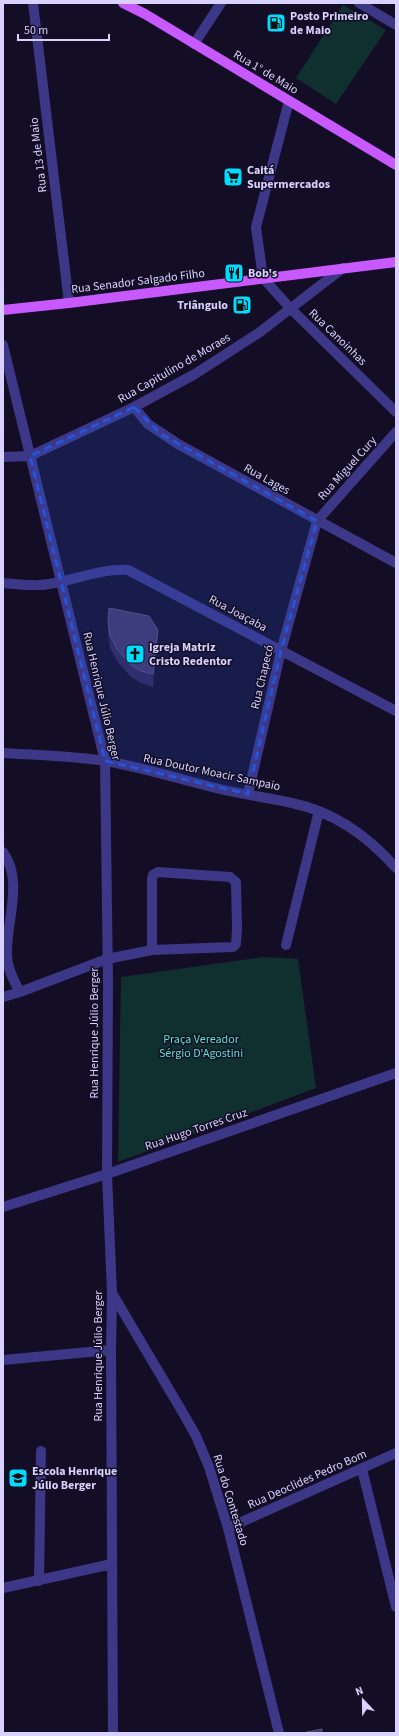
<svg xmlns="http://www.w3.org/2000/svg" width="399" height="1736" font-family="'Source Sans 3',sans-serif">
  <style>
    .green { fill: #103030 }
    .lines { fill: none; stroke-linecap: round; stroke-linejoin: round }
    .minor { stroke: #3d3787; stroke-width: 10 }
    .major { stroke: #c759ff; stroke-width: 10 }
    .wall { fill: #312654 }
    .shaded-wall { fill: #1d153a }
    .building { fill: #433866; stroke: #5a507e }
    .marked { fill: #2655da; fill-opacity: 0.2; stroke: #2655da; stroke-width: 3; stroke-dasharray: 8 5; stroke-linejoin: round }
    .labels { text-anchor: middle; stroke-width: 3; stroke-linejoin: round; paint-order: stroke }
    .poi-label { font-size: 12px; font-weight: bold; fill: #d9d2ff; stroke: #130e26; text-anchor: start }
    .street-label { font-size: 12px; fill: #d9d2ff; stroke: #130e26 }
    .park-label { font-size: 12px; fill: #59e5c6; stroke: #130e26 }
  </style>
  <rect width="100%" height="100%" fill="#130e26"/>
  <path class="green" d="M343,5l43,25 -50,74 -40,-26z
    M264,957l34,2 18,129 -198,74 3,-185z"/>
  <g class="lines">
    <path class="minor" d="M33,3l36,300
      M359,3l37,22
      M194,44l27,-41
      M289,101l-33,126 7,51 27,30 106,104
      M3,345l102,416 3,220 -1,193 5,119 -1,57 2,383
      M134,407l14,17 30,20 218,119
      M3,457l27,-1 104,-49 61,-33 65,-42 83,-64
      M3,583c15,1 31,4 46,1 27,-4 52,-16 79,-14l268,141
      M3,753c33,2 71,3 103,8 40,7 79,20 118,29 23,5 46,8 68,13 42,9 76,33 104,65
      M248,794l33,-143 36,-130 79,-89
      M3,852c21,28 3,70 4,102 0,14 6,26 13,38l87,-33 45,-9 81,-3 3,-3 1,-16 -1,-46 -6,-5 -72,-5 -5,3 -1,4v71
      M286,945l33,-134
      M3,997l17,-5
      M3,1207l104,-33 289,-101
      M112,1293l71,120 13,23 13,31 19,61 51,205
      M3,1360l108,-10
      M362,1469l34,138
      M228,1528l168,-75
      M39,1581l2,-130
      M3,1588l109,-24"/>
    <path class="major" d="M123,3l22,11 251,151
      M3,310l66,-7 327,-41"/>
  </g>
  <path class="wall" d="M108,622l50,20 -5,45 -12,-4 -10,-6 -14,-16 -7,-13 -2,-14z"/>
  <path class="shaded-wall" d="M158,630v12l-5,45v-13z"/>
  <path class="building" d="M109,608l40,8 9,14 -5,44 -12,-3 -10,-6 -14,-16 -7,-14 -2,-13z
    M322,1729v4h-20z"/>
  <path class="marked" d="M134,407l27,27 156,87 -36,130 -33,143 -143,-33 -75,-305z"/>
  <defs>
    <symbol id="fuel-square" viewBox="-11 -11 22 22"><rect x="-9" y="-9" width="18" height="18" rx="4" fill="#00dcfd" stroke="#130e26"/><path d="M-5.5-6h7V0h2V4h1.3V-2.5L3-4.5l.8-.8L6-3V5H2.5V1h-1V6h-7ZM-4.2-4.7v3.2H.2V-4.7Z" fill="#111"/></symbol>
    <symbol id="supermarket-square" viewBox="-11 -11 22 22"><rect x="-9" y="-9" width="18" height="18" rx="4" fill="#00dcfd" stroke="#130e26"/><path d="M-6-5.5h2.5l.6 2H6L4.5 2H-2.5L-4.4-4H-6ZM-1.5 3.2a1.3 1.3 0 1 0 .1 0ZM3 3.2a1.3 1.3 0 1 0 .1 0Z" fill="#111"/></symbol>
    <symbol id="restaurant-square" viewBox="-11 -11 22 22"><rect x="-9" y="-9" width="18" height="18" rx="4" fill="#00dcfd" stroke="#130e26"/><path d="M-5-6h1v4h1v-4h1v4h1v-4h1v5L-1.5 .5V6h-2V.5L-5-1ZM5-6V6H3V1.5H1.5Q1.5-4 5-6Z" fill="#111"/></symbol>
    <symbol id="church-square" viewBox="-11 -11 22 22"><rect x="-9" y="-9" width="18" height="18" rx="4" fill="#00dcfd" stroke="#130e26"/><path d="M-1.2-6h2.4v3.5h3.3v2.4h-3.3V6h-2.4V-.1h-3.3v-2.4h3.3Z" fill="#111"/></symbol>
    <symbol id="school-square" viewBox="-11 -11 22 22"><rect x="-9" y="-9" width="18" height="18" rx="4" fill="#00dcfd" stroke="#130e26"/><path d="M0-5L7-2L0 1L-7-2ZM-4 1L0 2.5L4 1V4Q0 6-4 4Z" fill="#111"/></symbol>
  </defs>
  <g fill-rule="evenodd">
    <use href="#fuel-square" x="265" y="12" width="22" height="22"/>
    <use href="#supermarket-square" x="222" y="166" width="22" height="22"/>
    <use href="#restaurant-square" x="223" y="262" width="22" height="22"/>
    <use href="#fuel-square" x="231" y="294" width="22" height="22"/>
    <use href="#church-square" x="124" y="643" width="22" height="22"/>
    <use href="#school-square" x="7" y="1467" width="22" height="22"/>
  </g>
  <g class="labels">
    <g class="poi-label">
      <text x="290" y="20">Posto Primeiro<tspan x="290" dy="14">de Maio</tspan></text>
      <text x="247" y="174">Caitá<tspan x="247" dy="14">Supermercados</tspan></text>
      <text x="248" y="277">Bob's</text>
      <text x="228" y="309" text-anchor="end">Triângulo</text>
      <text x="149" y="651">Igreja Matriz<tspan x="149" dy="14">Cristo Redentor</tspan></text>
      <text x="32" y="1475">Escola Henrique<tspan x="32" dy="14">Júlio Berger</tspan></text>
    </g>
    <g class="street-label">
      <text transform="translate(266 72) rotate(31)" y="4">Rua 1° de Maio</text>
      <text transform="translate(38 155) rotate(-97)" y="4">Rua 13 de Maio</text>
      <text transform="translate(138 281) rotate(-7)" y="4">Rua Senador Salgado Filho</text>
      <text transform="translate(338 337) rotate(44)" y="4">Rua Canoinhas</text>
      <text transform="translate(174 368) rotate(-30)" y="4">Rua Capitulino de Moraes</text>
      <text transform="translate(347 468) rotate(-48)" y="4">Rua Miguel Cury</text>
      <text transform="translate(267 479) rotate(29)" y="4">Rua Lages</text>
      <text transform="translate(238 613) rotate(28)" y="4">Rua Joaçaba</text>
      <text transform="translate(262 677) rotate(-77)" y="4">Rua Chapecó</text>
      <text transform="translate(102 696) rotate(77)" y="4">Rua Henrique Júlio Berger</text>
      <text transform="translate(212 772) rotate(12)" y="4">Rua Doutor Moacir Sampaio</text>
      <text transform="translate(94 1033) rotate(-90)" y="4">Rua Henrique Júlio Berger</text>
      <text transform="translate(196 1129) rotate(-19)" y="4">Rua Hugo Torres Cruz</text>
      <text transform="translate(98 1356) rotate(-90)" y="4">Rua Henrique Júlio Berger</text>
      <text transform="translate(307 1479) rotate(-24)" y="4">Rua Deoclides Pedro Bom</text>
      <text transform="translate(231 1500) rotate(73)" y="4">Rua do Contestado</text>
    </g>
    <g class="park-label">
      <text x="201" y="1043">Praça Vereador<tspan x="201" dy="14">Sérgio D'Agostini</tspan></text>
    </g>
  </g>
  <rect width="399" height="1736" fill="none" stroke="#d9d2ff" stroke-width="8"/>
  <g transform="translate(363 1700) rotate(338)" stroke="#130e26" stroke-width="3" paint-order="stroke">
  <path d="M0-3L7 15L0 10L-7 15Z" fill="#d9d2ff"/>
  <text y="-6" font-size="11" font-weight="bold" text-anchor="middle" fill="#d9d2ff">N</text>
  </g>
  <path d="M18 34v6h91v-6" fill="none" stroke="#d9d2ff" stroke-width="2"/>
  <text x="24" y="34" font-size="12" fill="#d9d2ff" stroke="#130e26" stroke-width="3" paint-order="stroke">50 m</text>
</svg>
